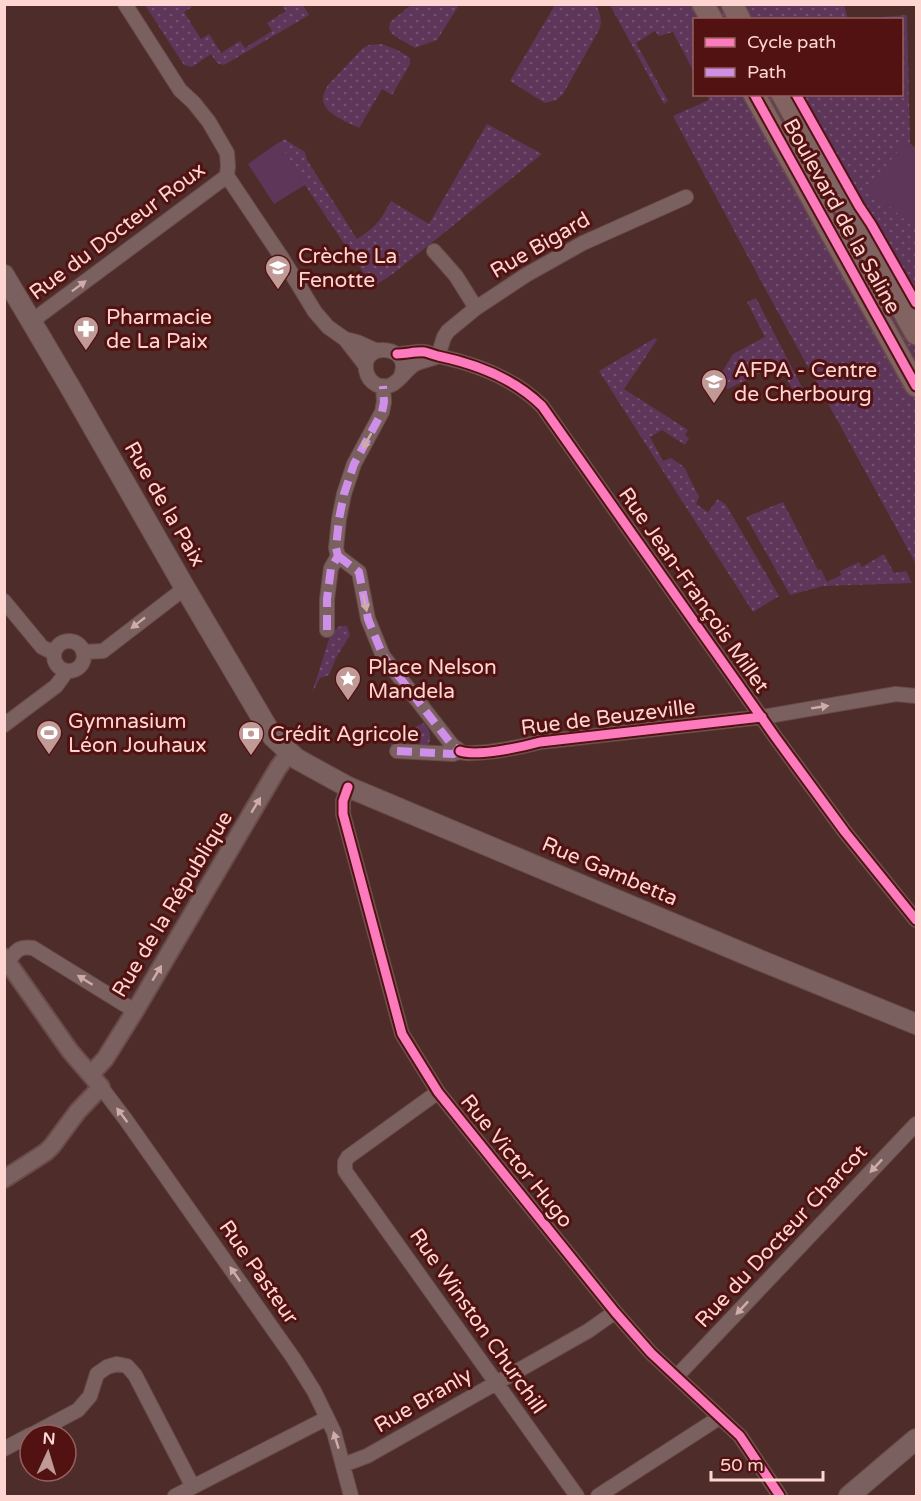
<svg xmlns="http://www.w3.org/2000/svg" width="921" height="1501" font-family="'Varela Round',sans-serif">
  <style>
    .grass { fill: url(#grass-dots) }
    .pitch { fill: #5d365a }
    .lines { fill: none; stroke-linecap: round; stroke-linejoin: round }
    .minor-casing { stroke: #6a4b4a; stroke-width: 16 }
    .tertiary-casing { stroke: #6a4b4a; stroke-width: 20 }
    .secondary-casing { stroke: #6a4b4a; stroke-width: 22 }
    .primary-casing { stroke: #6a4b4a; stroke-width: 24 }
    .minor { stroke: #7a615f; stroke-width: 14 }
    .tertiary { stroke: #7a615f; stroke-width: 16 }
    .secondary { stroke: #7a615f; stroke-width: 20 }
    .primary { stroke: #816462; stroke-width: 21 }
    .quiet { stroke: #ce8fe9; stroke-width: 8; stroke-dasharray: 15 8; stroke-linecap: butt }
    .cycleway-casing { stroke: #511211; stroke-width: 13 }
    .cycleway { stroke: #fd7abc; stroke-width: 9 }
    .oneway { fill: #d0aca9 }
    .labels { text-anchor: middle; stroke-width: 6; stroke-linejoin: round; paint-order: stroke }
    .street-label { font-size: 21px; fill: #fed5d1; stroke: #511211 }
    .poi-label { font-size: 21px; fill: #fed5d1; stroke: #511211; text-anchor: start }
  </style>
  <defs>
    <pattern id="grass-dots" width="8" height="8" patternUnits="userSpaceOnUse" patternTransform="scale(1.5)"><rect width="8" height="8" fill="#5d365a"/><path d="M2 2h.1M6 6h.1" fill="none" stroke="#755271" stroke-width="1.8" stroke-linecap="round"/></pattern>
  </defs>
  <rect width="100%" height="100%" fill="#4e2c2a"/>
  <path class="grass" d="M145,5h45l2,2 -8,5 17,27 8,-5 12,19 19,-12 5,7 27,-17 -5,-8 19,-12 -4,-6h21l6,10 -85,50 -7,-2 -6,-9 -19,13 -8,-2z
    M411,5v-1l48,1 -22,35 -22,8 -22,-13 -4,-6 1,-7z
    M555,5h41c4,8 7,16 3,25l-36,64 -7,6 -11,3 -35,-22z
    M610,5h234l4,14 -154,1v52l-21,-40 -14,4 -4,-5 -19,12 32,58 -4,3z
    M907,15l3,128 6,6v415l-154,-281 -89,-167 36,-16 -2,-5 195,-1v-74l-45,-1z
    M381,44c10,3 20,7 29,14v6l-18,31 -10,-6 -23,39c-11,-6 -36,-14 -36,-29 0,-5 3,-10 5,-14l35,-37 6,-3z
    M487,124l55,30 -148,119 -21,14 -68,-102 -26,-42 5,-4 21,13 2,8 50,79c19,-12 23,-18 34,-38l38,23z
    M756,298l50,97 -9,3 -18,-34 -51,25 -12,-7 17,-28 32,-17 -18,-35z
    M655,338l2,2 -33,49 64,41 -3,5 4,3 -4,7 -23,-15 -12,7 13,24 8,-3 13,9 15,30 -3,7 12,8 10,-13 8,6 53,91 -26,16 -154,-241z
    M783,502l35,68 3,-1 6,13 14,-7 -1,-4 19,-9 3,5 22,-13 10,19 12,-2 6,12 -89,3 -33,9 -44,-78z
    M340,626h7l3,9 -14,23 -7,17 -9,3 -8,15 19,-60z
    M424,723c6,7 9,16 3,23l-7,-1 -1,-5 -16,-1 -12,8 1,-11z"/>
  <path class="pitch" d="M279,142l26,43 -31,19 -26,-40z
    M905,143l11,10v77l-48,-43z"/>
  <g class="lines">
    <defs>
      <path id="minor" d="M125,4l55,86 14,13 15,19 18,31 1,13 -1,10 55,82 33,54 13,15 17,12 21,27
        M434,251l22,25 20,32
        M32,321l195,-145
        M345,339l12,3 20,9
        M397,354c9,0 20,-3 28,-2 4,1 9,3 13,4 38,8 76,22 104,50l234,332 69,94 71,88
        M438,356l6,-19 4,-6 28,-23 50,-33 57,-32 103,-46
        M400,378c16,-33 -39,-38 -34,-8 1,6 5,12 11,15 16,7 24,-10 35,-19 6,-5 18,-6 26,-10
        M338,556l21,16 9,47 15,37 69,89 8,6
        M4,601l38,46 12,6
        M327,630v-31l4,-31 7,-12 -2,-8 3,-29 5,-25 10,-30 28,-52 2,-10 -1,-16
        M54 656a15 15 0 1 1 30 0a15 15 0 1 1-30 0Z
        M83,652l20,-1 82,-63
        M4,725l52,-39 11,-15
        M397,751l56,3c9,-4 9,0 18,-1 19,0 50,-6 69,-11l222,-25 134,-23 20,2
        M348,787l-5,14v13l59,220 36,58 177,220 36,41 89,83 40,60
        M4,966c11,-11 11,-21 29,-18l102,63
        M101,1087l25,33 168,239 20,32 20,41 17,64
        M438,1092l-90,65 -3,5v9l232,325
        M677,1376l239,-252
        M31,1435l47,-25 12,-14 7,-22 10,-7 10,-3 10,2 8,9 58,112
        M4,1449l26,-14
        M343,1465l24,-9 221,-125 27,-19
        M175,1496l152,-78
        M598,1496l113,-73 8,-6"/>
      <path id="tertiary" d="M4,957l66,94 31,36 -23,24 -26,35 -6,6 -42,27
        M91,1074l14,-15 30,-48 143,-243 11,-15"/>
      <path id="secondary" d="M4,275l66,112 115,201 88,149 24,22 51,28 409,172 159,65
        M849,1496l67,-57"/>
      <path id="primary" d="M703,4l9,16
        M732,4l8,16
        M754,94l162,292
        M782,94l134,240"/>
    </defs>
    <use href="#minor" class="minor-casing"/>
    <use href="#tertiary" class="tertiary-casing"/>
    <use href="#secondary" class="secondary-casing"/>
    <use href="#primary" class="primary-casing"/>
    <use href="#minor" class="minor"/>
    <use href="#tertiary" class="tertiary"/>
    <use href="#secondary" class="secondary"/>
    <use href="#primary" class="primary"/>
    <path class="quiet" d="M338,556l21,16 9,47 15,37 69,89 8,6
      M327,630v-31l4,-31 7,-12 -2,-8 3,-29 5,-25 10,-30 28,-52 2,-10 -1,-16
      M397,751l56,3 7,-3 4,1"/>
    <defs>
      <path id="cycleway" d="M754,94l162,292
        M796,94l63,112 12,18 45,79
        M397,354c9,0 20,-3 28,-2 4,1 9,3 13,4 38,8 76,22 104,50l234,332 69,94 71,88
        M460,751c17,6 62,-4 80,-9l222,-25
        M348,787l-5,14v13l59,220 36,58 177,220 36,41 89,83 40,60"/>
    </defs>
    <use href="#cycleway" class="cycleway-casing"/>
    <use href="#cycleway" class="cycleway"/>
  </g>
  <defs><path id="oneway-solid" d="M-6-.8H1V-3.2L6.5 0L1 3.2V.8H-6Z" transform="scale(1.5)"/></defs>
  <g class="oneway">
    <use href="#oneway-solid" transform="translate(79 286) rotate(-37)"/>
    <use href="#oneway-solid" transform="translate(367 441) rotate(119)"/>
    <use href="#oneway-solid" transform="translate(365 603) rotate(78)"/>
    <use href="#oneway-solid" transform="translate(138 623) rotate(142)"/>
    <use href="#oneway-solid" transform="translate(820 707) rotate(-9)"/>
    <use href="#oneway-solid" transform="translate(256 805) rotate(-59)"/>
    <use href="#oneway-solid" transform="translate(157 973) rotate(-59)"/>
    <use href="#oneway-solid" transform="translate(85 980) rotate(-148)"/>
    <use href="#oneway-solid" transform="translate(122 1115) rotate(-127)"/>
    <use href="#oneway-solid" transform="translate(876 1166) rotate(133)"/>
    <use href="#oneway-solid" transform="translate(235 1274) rotate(-125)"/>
    <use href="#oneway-solid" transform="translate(742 1308) rotate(133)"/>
    <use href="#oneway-solid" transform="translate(336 1440) rotate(-107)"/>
  </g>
  <defs>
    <symbol id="school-pin" viewBox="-11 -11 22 30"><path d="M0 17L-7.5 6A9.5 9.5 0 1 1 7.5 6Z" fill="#c09a97" stroke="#511211"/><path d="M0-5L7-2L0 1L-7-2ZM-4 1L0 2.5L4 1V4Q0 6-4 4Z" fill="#fff"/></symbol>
    <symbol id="pharmacy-pin" viewBox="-11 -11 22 30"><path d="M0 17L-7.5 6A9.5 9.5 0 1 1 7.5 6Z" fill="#c09a97" stroke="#511211"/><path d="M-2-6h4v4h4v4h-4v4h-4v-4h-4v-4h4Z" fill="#fff"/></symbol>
    <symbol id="university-pin" viewBox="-11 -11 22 30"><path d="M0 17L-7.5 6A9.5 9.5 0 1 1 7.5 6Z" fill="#c09a97" stroke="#511211"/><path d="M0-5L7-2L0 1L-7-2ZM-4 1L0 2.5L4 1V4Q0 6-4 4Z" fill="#fff"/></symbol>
    <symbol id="sight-pin" viewBox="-11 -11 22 30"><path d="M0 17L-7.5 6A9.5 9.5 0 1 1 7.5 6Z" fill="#c09a97" stroke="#511211"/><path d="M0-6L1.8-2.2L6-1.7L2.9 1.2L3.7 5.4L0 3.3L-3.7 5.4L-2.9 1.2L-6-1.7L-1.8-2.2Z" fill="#fff"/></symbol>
    <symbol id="stadium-pin" viewBox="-11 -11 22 30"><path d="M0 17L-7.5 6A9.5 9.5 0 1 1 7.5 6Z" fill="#c09a97" stroke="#511211"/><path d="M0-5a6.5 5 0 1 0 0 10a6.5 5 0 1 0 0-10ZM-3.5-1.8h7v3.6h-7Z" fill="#fff"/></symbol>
    <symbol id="bank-pin" viewBox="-11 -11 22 30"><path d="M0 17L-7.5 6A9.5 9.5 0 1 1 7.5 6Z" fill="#c09a97" stroke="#511211"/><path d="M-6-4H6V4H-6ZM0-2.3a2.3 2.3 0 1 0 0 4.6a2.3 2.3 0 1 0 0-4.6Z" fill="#fff"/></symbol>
  </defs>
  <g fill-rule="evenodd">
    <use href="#school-pin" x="263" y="253" width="30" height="40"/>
    <use href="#pharmacy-pin" x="71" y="314" width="30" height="40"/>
    <use href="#university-pin" x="699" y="367" width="30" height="40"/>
    <use href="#sight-pin" x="333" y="664" width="30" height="40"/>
    <use href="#stadium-pin" x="34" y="718" width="30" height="40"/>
    <use href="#bank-pin" x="236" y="719" width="30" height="40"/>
  </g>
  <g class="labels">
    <g class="street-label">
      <text transform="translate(842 216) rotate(61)" y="7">Boulevard de la Saline</text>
      <text transform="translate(117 231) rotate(-37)" y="7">Rue du Docteur Roux</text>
      <text transform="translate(540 245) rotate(-30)" y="7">Rue Bigard</text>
      <text transform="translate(165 504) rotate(60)" y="7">Rue de la Paix</text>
      <text transform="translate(694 590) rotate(55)" y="7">Rue Jean-François Millet</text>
      <text transform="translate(608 717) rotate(-7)" y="7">Rue de Beuzeville</text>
      <text transform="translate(610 871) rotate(23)" y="7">Rue Gambetta</text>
      <text transform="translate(172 904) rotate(-59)" y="7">Rue de la République</text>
      <text transform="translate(517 1161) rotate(51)" y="7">Rue Victor Hugo</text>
      <text transform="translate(781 1236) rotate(-47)" y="7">Rue du Docteur Charcot</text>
      <text transform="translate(259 1272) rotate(55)" y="7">Rue Pasteur</text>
      <text transform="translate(478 1321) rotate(55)" y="7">Rue Winston Churchill</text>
      <text transform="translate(423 1400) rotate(-30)" y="7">Rue Branly</text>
    </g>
    <g class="poi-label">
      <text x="298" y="263">Crèche La<tspan x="298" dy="24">Fenotte</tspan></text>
      <text x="106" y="324">Pharmacie<tspan x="106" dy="24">de La Paix</tspan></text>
      <text x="734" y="377">AFPA - Centre<tspan x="734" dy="24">de Cherbourg</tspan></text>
      <text x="368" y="674">Place Nelson<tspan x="368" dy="24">Mandela</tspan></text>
      <text x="68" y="728">Gymnasium<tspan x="68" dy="24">Léon Jouhaux</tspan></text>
      <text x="270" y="741">Crédit Agricole</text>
    </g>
  </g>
  <rect width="921" height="1501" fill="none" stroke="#fed5d1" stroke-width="12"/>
  <rect x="693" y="18" width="210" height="78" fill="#511211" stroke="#96605e" stroke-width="1.5"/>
  <rect x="705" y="38" width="30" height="9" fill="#fd7abc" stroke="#96605e" stroke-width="1.5"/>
  <text x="747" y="48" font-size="18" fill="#fed5d1">Cycle path</text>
  <rect x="705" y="68" width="30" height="9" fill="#ce8fe9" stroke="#96605e" stroke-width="1.5"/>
  <text x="747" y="78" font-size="18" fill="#fed5d1">Path</text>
  <g transform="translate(48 1453) rotate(4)"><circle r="28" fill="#511211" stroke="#96605e" stroke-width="1.5"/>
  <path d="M0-4.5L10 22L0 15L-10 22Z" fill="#c09a97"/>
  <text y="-9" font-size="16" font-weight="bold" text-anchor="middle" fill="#fed5d1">N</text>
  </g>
  <path d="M711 1471v9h112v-9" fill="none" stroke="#fed5d1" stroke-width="3"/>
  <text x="720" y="1471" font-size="18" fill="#fed5d1" stroke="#511211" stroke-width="4.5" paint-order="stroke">50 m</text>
</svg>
